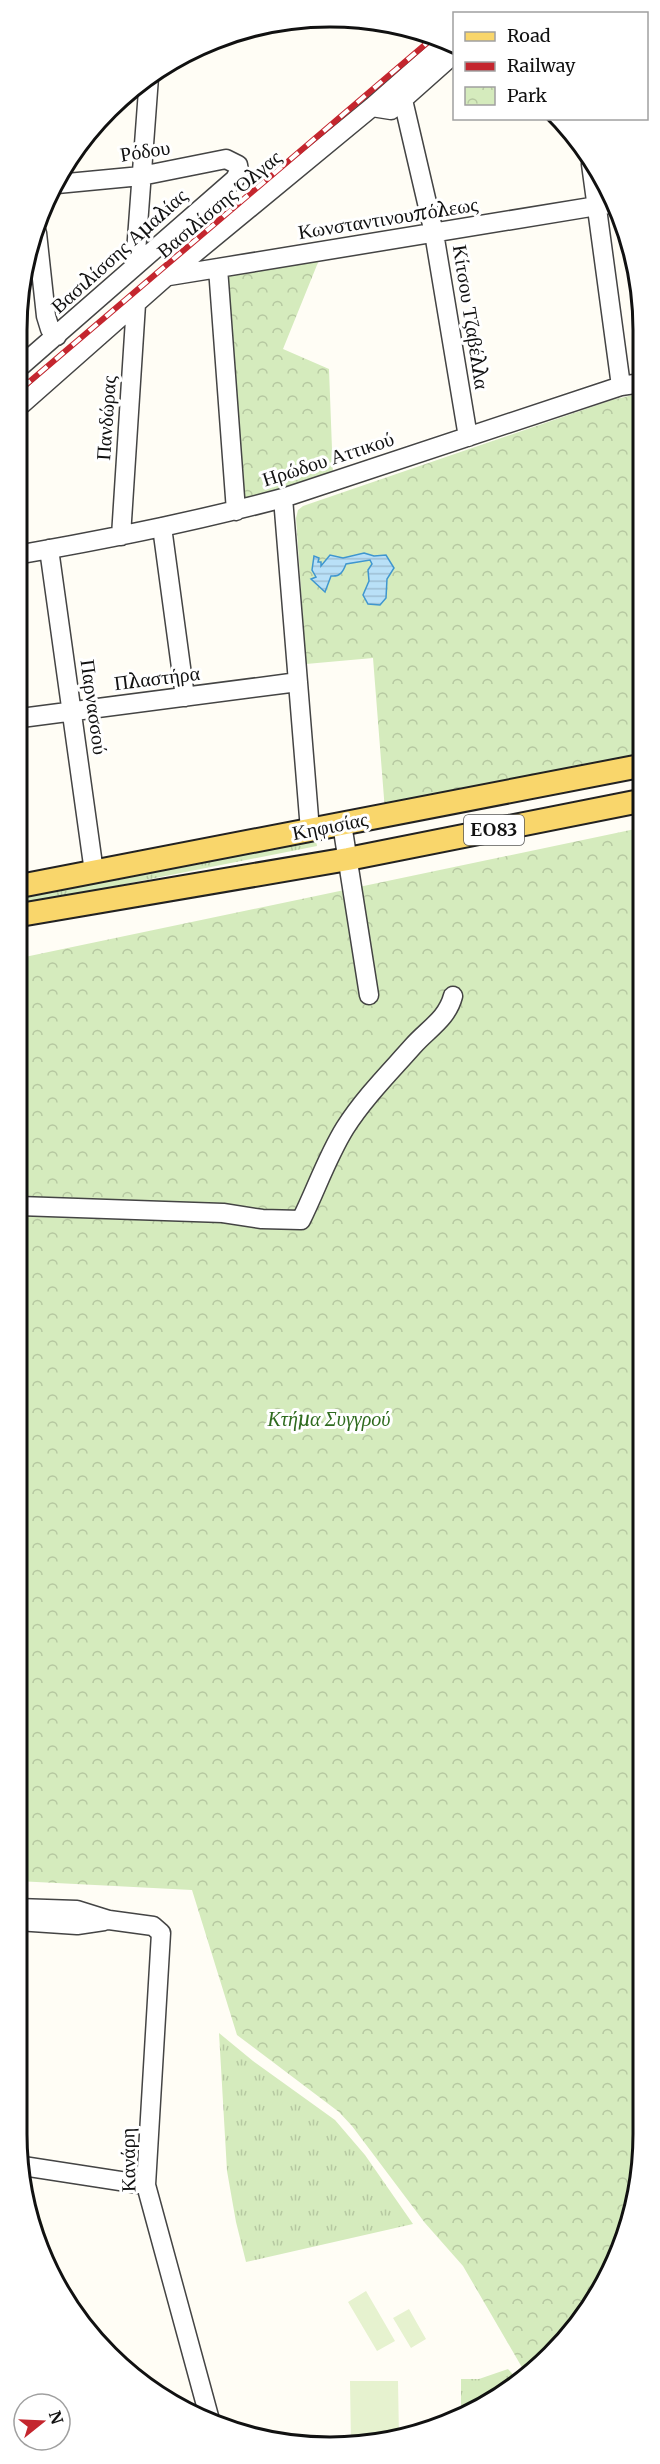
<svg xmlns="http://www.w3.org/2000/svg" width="660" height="2464" font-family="Merriweather,serif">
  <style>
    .grass { fill: url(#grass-tufts) }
    .park { fill: url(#park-crowns) }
    .pitch { fill: #e6f2cf }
    .water { fill: url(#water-rules); stroke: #3f96cf; stroke-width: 1.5 }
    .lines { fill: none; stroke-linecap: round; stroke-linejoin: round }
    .minor-casing { stroke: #444; stroke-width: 21 }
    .major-casing { stroke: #222; stroke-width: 26 }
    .minor { stroke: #fff; stroke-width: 18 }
    .major { stroke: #f9d66b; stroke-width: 22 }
    .rail-casing { stroke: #c4262e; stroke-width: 6 }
    .rail { stroke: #fff; stroke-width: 4; stroke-dasharray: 11; stroke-linecap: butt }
    .labels { text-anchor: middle; stroke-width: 6; stroke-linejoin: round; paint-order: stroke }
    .shield { fill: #fff; stroke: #585858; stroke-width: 1.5 }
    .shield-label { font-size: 18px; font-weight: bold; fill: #111 }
    .street-label { font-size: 20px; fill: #111; stroke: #fff }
    .park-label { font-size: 20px; font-style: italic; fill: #2f6b1f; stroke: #fff }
    .rim { fill: none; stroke: #111; stroke-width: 3 }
  </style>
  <defs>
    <pattern id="grass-tufts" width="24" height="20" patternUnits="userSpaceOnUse" patternTransform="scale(1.5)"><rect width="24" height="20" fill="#d5ebbd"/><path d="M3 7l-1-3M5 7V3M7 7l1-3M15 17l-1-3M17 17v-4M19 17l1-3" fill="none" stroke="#b6c8a1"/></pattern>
    <pattern id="park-crowns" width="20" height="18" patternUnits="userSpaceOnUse" patternTransform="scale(1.5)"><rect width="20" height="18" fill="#d5ebbd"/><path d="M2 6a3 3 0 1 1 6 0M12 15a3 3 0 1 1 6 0" fill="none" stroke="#b6c8a1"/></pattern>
    <pattern id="water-rules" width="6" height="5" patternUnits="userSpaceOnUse" patternTransform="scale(1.5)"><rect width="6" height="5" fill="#b9e0f7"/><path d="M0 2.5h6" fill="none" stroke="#9ebfd3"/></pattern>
  </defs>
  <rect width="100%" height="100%" fill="#fffdf5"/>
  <path class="grass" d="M310,839l6,1 1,6 -297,59v-8z
    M219,2033l34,28 82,59 30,35 48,69 -167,38 -10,-40 -9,-51z
    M508,2369l13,14 -60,29v-33h18z"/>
  <path class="park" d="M319,260l-36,89 46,20 4,107 -94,30 -19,-231z
    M641,393l-1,363 -255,55 -12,-153 -67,6 -10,-146 2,-8 5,-4 309,-106z
    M640,828l-2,1367 -47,113 -64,68 -64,-110 -38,-43 -73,-97 -13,-14 -102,-77 -45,-145 -175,-9 3,-923z"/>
  <path class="pitch" d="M38,2210l14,44 -10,3 -10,-45z
    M366,2291l29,50 -18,10 -29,-49z
    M409,2309l17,30 -15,9 -18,-30z
    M350,2381h48l1,57 -48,5z"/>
  <path class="water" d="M364,553l10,3 12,-1 8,13 -7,11 -1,19 -6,7 -12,-1 -5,-9 6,-14 -1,-11 4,-6 -2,-4 -24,4c-3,8 -6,13 -15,12l-6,16 -14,-13 5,-2 -4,-7 2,-14 5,2 -1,4h3v4l9,-11 13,3z"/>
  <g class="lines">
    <defs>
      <path id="minor" d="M403,100l31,133 34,204
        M372,107l19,3 63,-56
        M591,164l30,222
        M37,233l9,83 4,13 7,7
        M135,266l14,-189
        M218,268l18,243
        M169,276l446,-73
        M22,365l213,-186 4,-8 -1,-6 -12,-6 -85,17 -84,8
        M22,404l145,-128 205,-169 75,-66
        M283,498l27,332
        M162,527l23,170
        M121,536l15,-232
        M49,549l45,323
        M22,554c87,-15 175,-33 261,-56l338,-112 20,-3
        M21,718l277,-36
        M342,824l27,171
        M19,1206l204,7 39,6 39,1c15,-30 26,-63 44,-92 19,-30 45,-56 68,-82 15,-17 34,-27 40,-50
        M17,1908l60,2 32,10 44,6 8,7 -15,252 64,235
        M17,1921l60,4 27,-4
        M23,2166l123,19"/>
      <path id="major" d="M20,886l620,-120
        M20,915l328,-56 292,-58"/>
    </defs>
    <use href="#minor" class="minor-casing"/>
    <use href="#major" class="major-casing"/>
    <use href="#minor" class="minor"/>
    <use href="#major" class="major"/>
    <defs>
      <path id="rail" d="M22,388l412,-351"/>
    </defs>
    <use href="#rail" class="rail-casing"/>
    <use href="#rail" class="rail"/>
  </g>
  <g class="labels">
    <rect class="shield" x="464" y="815" width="60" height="30" rx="4.5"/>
    <g class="shield-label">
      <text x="494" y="836">ΕΟ83</text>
    </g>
    <g class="street-label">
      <text transform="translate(145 151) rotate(-9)" y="7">Ρόδου</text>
      <text transform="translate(219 204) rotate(-40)" y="7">Βασιλίσσης Όλγας</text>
      <text transform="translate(388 218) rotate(-9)" y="7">Κωνσταντινουπόλεως</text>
      <text transform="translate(119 251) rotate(-42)" y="7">Βασιλίσσης Αμαλίας</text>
      <text transform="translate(471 317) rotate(81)" y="7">Κίτσου Τζαβέλλα</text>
      <text transform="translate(106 418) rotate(-86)" y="7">Πανδώρας</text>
      <text transform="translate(328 459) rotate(-18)" y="7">Ηρώδου Αττικού</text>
      <text transform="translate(157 678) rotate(-7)" y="7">Πλαστήρα</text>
      <text transform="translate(94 707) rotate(82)" y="7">Παρνασσού</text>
      <text transform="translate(330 826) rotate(-11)" y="7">Κηφισίας</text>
      <text transform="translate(128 2160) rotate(-91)" y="7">Κανάρη</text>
    </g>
    <g class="park-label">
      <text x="329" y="1426">Κτήμα Συγγρού</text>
    </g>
  </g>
  <path d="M0 0H660V2464H0ZM330 27H330A303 303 0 0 1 633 330V2134A303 303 0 0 1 330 2437H330A303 303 0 0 1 27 2134V330A303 303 0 0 1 330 27Z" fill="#fff" fill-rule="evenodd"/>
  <path class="rim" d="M330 27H330A303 303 0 0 1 633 330V2134A303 303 0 0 1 330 2437H330A303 303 0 0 1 27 2134V330A303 303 0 0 1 330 27Z"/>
  <rect x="453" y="12" width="195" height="108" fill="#ffffff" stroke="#a0a0a0" stroke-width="1.5"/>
  <rect x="465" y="32" width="30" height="9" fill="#f9d66b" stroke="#a0a0a0" stroke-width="1.5"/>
  <text x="507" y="42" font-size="18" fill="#111111">Road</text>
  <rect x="465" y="62" width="30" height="9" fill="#c4262e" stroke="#a0a0a0" stroke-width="1.5"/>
  <text x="507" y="72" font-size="18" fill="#111111">Railway</text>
  <rect x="465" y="87" width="30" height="18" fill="url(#park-crowns)" stroke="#a0a0a0" stroke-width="1.5"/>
  <text x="507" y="102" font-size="18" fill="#111111">Park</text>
  <g transform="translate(42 2422) rotate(72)"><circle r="28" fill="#ffffff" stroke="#a0a0a0" stroke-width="1.5"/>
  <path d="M0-4.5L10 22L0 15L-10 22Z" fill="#c4262e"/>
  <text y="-9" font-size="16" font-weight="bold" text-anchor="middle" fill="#111111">N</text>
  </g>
</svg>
